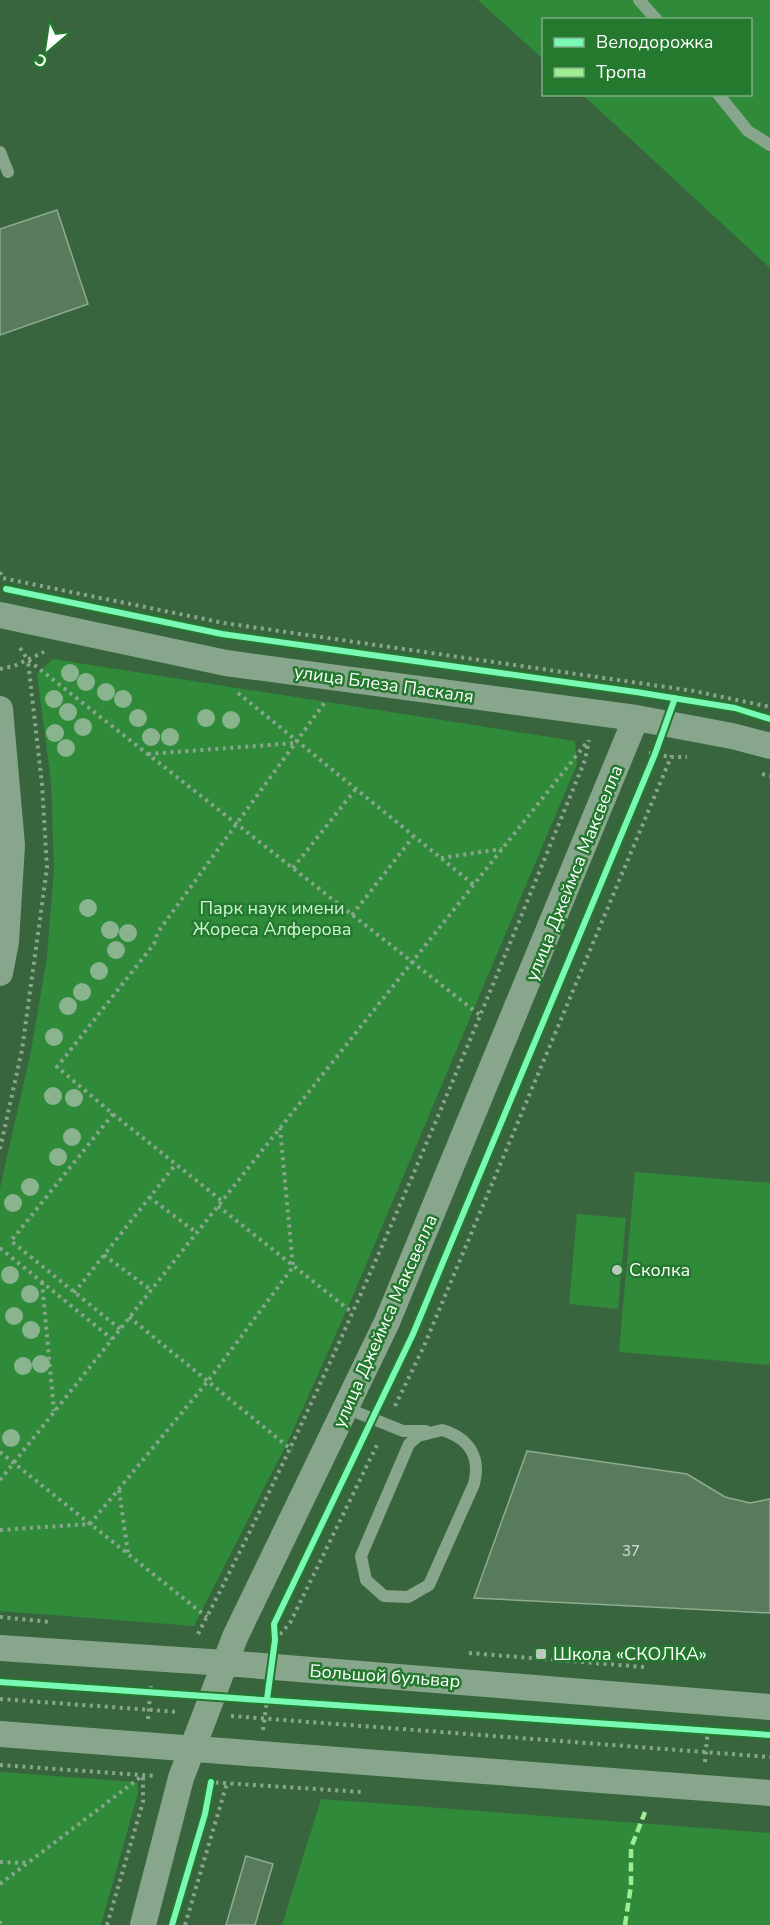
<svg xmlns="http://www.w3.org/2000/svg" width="770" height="1925" font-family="'Nunito Sans',sans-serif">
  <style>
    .green { fill: #2f8b3a }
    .building { fill: #587b5c; stroke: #8fab92; stroke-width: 1.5 }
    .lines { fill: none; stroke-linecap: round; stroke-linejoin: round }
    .path { stroke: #88a68c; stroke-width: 4; stroke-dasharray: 3 4.5; stroke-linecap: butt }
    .service { stroke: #88a68c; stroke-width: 12 }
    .minor { stroke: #88a68c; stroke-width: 26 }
    .quiet { stroke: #9fed91; stroke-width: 4.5; stroke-dasharray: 9 4.5; stroke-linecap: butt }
    .cycleway-casing { stroke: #24792f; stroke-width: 10 }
    .cycleway { stroke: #7af9b4; stroke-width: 6 }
    .tree { fill: #89b48e }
    .poi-dot { fill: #b9c9bb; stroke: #24792f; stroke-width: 2 }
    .labels { text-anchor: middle; stroke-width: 5; stroke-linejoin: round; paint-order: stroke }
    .number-label { font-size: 15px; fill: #d5ded6 }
    .street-label { font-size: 18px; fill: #fff; stroke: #24792f }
    .park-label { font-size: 18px; fill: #ccf4d0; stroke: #24792f }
    .poi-label { font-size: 18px; fill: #fff; stroke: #24792f; text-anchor: start }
  </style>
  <rect width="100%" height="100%" fill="#38653d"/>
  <path class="green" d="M478,0h292v268l-187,-173 167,-1v-74h-206l-1,39z
    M53,659l522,82 2,23 -225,534 -61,137 -97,191 -194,-15v-423l31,-137 16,-94 7,-88 -3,-87 -14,-108z
    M635,1172l135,11v182l-151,-13z
    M577,1214l49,4 -8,91 -49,-5z
    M0,1772l137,10 1,11 -37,132h-101z
    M321,1799l449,34v92h-488z"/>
  <path class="building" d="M57,210l31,94 -88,31v-106z
    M527,1451l160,23 38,23 25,6 20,-4v114l-296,-15z
    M246,1856l27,8 -18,61h-29z"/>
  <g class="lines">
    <path class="path" d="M0,572l2,6 222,45 470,68 76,16
      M20,648l8,12 453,356
      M0,669l14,-3 30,-14
      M238,693l236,192
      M649,753l22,4
      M148,754l148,-11
      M762,774l8,2
      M441,858l61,-9
      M293,868l62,-78
      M352,915l61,-78
      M113,1114l109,87
      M0,1149l22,-99 25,-182 -5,-84 -14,-123
      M149,1197l48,36
      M218,1206l135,107
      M0,1248l112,91
      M104,1255l47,35
      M42,1282l12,129
      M74,1293l102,-129
      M129,1317l163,133
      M120,1329l-109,-88 102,-127 -56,-47 97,-123 4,-12 167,-230
      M395,1406l29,-60 247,-589h16
      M0,1452l207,165
      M0,1480l588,-739
      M119,1490l9,63
      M0,1530l90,-6 118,-143 85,-114 -13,-139
      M0,1617l51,5
      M198,1634c147,-283 266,-578 387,-874l4,-20
      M275,1640l15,-17 88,-180
      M469,1653l175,14
      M0,1699l179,13
      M231,1716l539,41
      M148,1719l3,-34
      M263,1730l5,-38
      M705,1762l3,-34
      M0,1765l156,11
      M208,1782l154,10
      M0,1862l26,1
      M0,1884l142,-108
      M0,1921v4
      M107,1925l36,-123v-27
      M185,1925l42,-142"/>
    <path class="service" d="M639,0l18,20
      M718,94l30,37 22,14
      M0,152l8,20
      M346,1408l57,23h23
      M442,1430c27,8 39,27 32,54l-45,101 -21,12 -24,-1 -18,-16 -5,-24 48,-112 9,-8z"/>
    <path class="minor" d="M0,615l226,48 410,55 96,18 38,10
      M0,709l12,136 -6,97 -6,31
      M0,1648l225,15 545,44
      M0,1734l770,59
      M143,1925l38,-147 54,-141 152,-315 249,-604"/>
    <path class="quiet" d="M625,1925l6,-40v-37l14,-36"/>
    <defs>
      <path id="cycleway" d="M6,589l216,45 414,58 99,16 35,11
        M0,1682l770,53
        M267,1699l8,-59 -1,-16 139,-290 242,-580 20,-56
        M172,1925l33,-111 6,-32"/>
    </defs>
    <use href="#cycleway" class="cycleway-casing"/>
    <use href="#cycleway" class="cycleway"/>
  </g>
  <g class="tree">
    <circle cx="70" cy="673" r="9"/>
    <circle cx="86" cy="682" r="9"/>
    <circle cx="106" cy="692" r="9"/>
    <circle cx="54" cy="699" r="9"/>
    <circle cx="123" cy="699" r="9"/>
    <circle cx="68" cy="712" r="9"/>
    <circle cx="138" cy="718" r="9"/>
    <circle cx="206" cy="718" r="9"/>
    <circle cx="231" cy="720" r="9"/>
    <circle cx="83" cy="727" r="9"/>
    <circle cx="55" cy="733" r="9"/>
    <circle cx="151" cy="737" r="9"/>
    <circle cx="170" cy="737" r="9"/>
    <circle cx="66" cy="748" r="9"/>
    <circle cx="88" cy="908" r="9"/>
    <circle cx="110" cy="930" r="9"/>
    <circle cx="128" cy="933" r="9"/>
    <circle cx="116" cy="950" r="9"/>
    <circle cx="99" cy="971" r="9"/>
    <circle cx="82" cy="992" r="9"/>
    <circle cx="68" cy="1006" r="9"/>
    <circle cx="54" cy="1037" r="9"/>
    <circle cx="53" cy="1096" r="9"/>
    <circle cx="74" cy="1098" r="9"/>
    <circle cx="72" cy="1137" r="9"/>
    <circle cx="58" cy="1157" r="9"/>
    <circle cx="30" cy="1187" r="9"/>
    <circle cx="13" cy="1203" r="9"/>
    <circle cx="10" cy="1275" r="9"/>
    <circle cx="30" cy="1294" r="9"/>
    <circle cx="14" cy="1316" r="9"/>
    <circle cx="31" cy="1330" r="9"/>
    <circle cx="41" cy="1364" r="9"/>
    <circle cx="23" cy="1366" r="9"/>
    <circle cx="11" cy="1438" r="9"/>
  </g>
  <g class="poi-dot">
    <circle cx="617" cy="1270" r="6"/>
    <rect x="535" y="1648" width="12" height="12" rx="3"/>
  </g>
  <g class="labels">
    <g class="number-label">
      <text x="631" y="1556">37</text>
    </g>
    <g class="street-label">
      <text transform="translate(384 684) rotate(8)" y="6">улица Блеза Паскаля</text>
      <text transform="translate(574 873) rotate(-68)" y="6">улица Джеймса Максвелла</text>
      <text transform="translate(385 1321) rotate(-66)" y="6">улица Джеймса Максвелла</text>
      <text transform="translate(385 1676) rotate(4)" y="6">Большой бульвар</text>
    </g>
    <g class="park-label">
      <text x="272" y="914">Парк наук имени<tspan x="272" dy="21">Жореса Алферова</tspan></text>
    </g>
    <g class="poi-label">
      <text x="629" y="1276">Сколка</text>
      <text x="553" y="1660">Школа «СКОЛКА»</text>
    </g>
  </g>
  <rect x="542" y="18" width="210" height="78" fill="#24792f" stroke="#7caf82" stroke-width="1.5"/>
  <rect x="554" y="38" width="30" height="9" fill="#7af9b4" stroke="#7caf82" stroke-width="1.5"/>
  <text x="596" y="48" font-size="18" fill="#ffffff">Велодорожка</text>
  <rect x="554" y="68" width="30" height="9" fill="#9fed91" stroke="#7caf82" stroke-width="1.5"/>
  <text x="596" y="78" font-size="18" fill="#ffffff">Тропа</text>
  <g transform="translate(48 48) rotate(209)" stroke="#24792f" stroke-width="4.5" paint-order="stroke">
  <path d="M0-4.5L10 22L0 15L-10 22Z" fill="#ffffff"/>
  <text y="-9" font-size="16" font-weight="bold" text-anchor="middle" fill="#ffffff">С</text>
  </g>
</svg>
